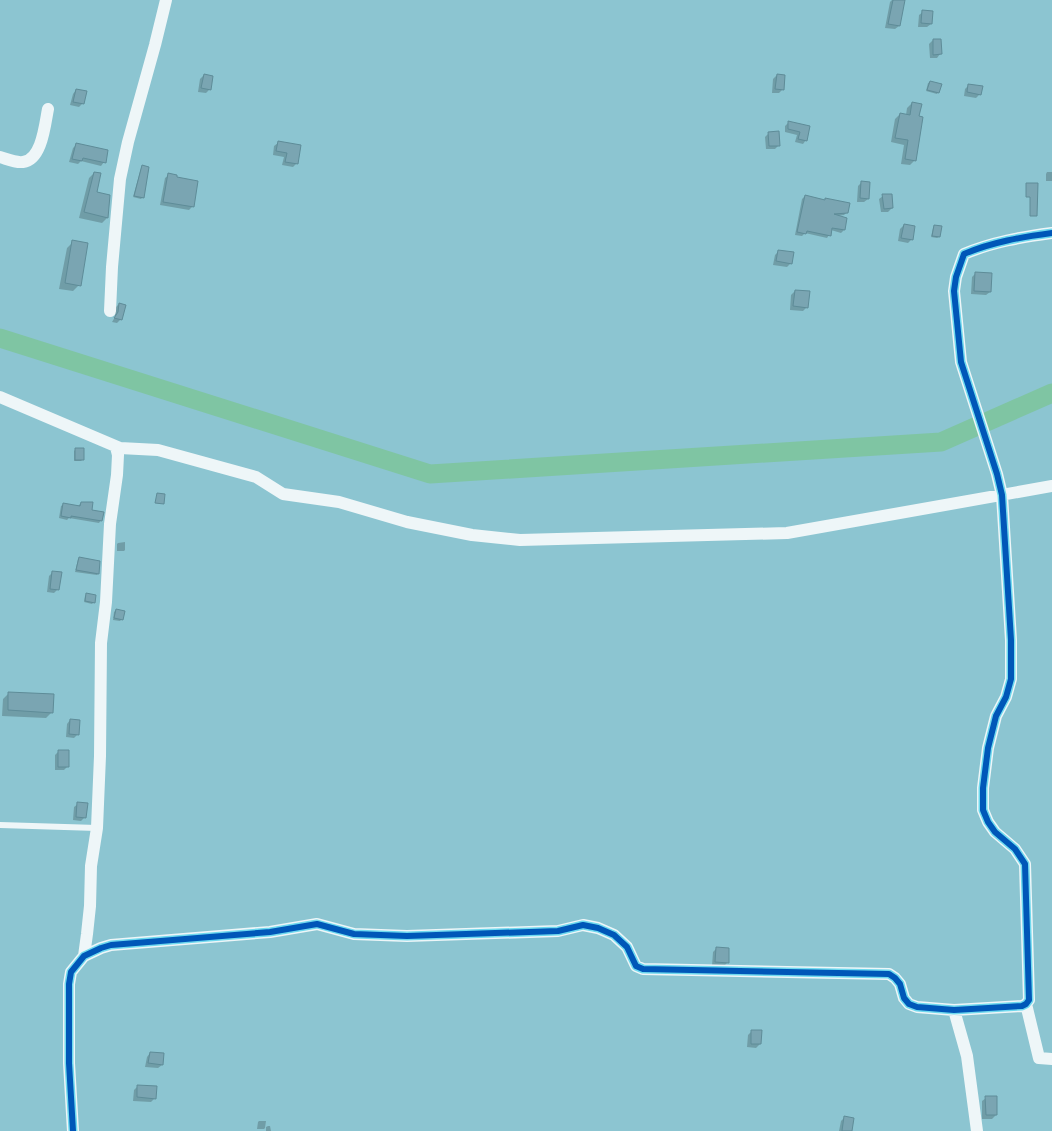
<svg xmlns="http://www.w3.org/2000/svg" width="1052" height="1131" font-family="Roboto,sans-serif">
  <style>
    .shadow { fill: #0003 }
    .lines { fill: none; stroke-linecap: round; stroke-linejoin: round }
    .river { stroke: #7fc5a3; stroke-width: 19 }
    .building { fill: #7aa5b2; stroke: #5e8c98 }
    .service { stroke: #eef6f8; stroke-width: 6 }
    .minor { stroke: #eef6f8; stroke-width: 12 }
    .cycleway-casing { stroke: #6fd9ee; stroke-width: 9 }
    .cycleway { stroke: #0057b8; stroke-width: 6 }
  </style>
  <rect width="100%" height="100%" fill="#8cc5d1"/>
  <path class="shadow" d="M892,0h11l-4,26 -4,3 -10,-1 5,-26z
    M923,12l8,12 -4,3h-9l1,-12z
    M933,40l7,14 -3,4h-7l-1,-14z
    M204,75l6,14 -4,4 -8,-1 2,-13z
    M777,75l5,15 -3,3h-7l1,-14z
    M930,82l8,10 -1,2 -11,-3 2,-8z
    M969,85l11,9 -4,4 -12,-2 1,-7z
    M76,90l7,13 -4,4 -9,-2 3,-11z
    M912,103l6,14 -3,43 -5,5 -9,-1 3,-19 -13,-3 4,-23 5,-5 6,1 1,-7z
    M788,123l21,4 -3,13 -3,4 -8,-2 2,-7 -12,-3v-6z
    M769,133l10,12 -4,4h-9l-1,-12z
    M278,143l19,20 -4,4 -11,-2 2,-8 -11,-2 1,-9z
    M76,145l28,17 -3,4 -20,-5 -3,3 -9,-2 4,-14z
    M142,166l1,31 -2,2 -8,-2 8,-29z
    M1047,172h5v9h-6v-7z
    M94,173l1,20 14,3 -2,22 -5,5 -23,-5 10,-40z
    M169,175l24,31 -4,4 -29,-5 5,-27z
    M862,182l6,17 -4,3h-7l1,-16z
    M805,196l42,16 -3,3 -7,1 7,14 -3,3 -10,-3 -2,5 -2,3 -22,-5 -3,3 -7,-1 7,-36z
    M883,196l9,12 -4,4h-7l-2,-13z
    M904,225l8,14 -4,4 -10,-2 2,-12z
    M934,226l5,11 -2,1 -6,-1 2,-9z
    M73,242l6,43 -6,6 -14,-2 8,-41z
    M779,251l12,12 -4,4 -14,-2 2,-10z
    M976,273l14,19 -4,3 -15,-1 1,-17z
    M795,291l12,16 -4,4 -13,-1 1,-15z
    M119,304l6,2 -4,13 -4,4 -5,-1 3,-5v-9z
    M76,449l6,11 -1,1h-7v-10z
    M81,503l20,17 -2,3 -30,-5 -2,2 -8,-2 2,-12 3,-2 14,2z
    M125,542v8l-1,1h-7v-7l1,-1z
    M80,558l18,16 -1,1 -22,-3 3,-13z
    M53,572l5,17 -4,4 -7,-1 2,-16z
    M87,594l7,8 -2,2 -8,-2 1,-6z
    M116,610l6,9 -2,2 -7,-1 1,-8z
    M9,693l43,19 -6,6 -44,-2 1,-17z
    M70,720l8,14 -4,4 -8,-1 1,-13z
    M59,751l9,15 -4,4h-9v-15z
    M78,804l7,13 -4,4 -8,-1 1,-13z
    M717,948l11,14 -4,4h-12l1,-14z
    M752,1031l8,13 -4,4 -9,-1 1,-12z
    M150,1053l12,12 -4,3 -13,-1 2,-10z
    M138,1086l17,12 -4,4 -18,-1 1,-11z
    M986,1098l10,17 -4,4h-10v-18z
    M845,1117l5,14h-11l2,-10z
    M259,1121h7l-1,7 -1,1h-7l1,-7z
    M268,1126h2l1,5h-5v-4z"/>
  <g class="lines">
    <path class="river" d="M0,338l430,136 511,-32 111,-49"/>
  </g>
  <path class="building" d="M893,0h12l-5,26 -12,-2z
    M922,10l11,1 -1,13 -11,-1z
    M933,39h8l1,15 -9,1z
    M204,74l9,2 -2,14 -10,-2z
    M777,74l8,1 -1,15 -9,-1z
    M930,81l12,3 -3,9 -12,-3z
    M968,84l15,2 -2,9 -14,-3z
    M76,89l11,2 -3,13 -11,-2z
    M912,102l10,2 -3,12 4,1 -7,44 -11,-2 3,-19 -13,-2 5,-25 10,2z
    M788,121l22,5 -3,15 -9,-2 2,-7 -12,-3z
    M779,131l1,15h-11l-1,-14z
    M278,141l23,4 -3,19 -13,-2 2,-9 -11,-2z
    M76,143l32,7 -2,13 -23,-5 -1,3 -10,-2z
    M142,165l7,2 -5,31 -10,-2z
    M94,172l7,1 -4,19 13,3 -2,23 -24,-6z
    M168,173l9,2v2l21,4 -4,26 -31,-5z
    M861,181l9,1 -1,17 -9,-1z
    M1026,183h12l-1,33h-7v-19h-4z
    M882,194h10l1,14 -9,1z
    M805,195l20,5v-2l25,5 -2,10 -14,1 13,4 -2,12 -13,-2 -1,8 -24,-5 -1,3 -9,-2z
    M904,224l11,2 -2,14 -12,-2z
    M934,225l8,1 -2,11 -8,-1z
    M72,240l16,3 -7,43 -16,-3z
    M778,250l16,2 -2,12 -16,-3z
    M975,272l17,1 -1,19 -17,-1z
    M795,290l15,1 -2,17 -15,-2z
    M119,303l7,2 -4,15 -8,-2 4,-6z
    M75,448h9v12h-9z
    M157,493l8,1 -1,10 -9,-1z
    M81,502h12l-1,8 12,2 -2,9 -31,-5v2l-10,-2 2,-13 17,3z
    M79,557l21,4 -1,13 -23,-4z
    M52,571l10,1 -3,18 -9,-1z
    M86,593l10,2 -1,8 -10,-2z
    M116,609l9,2 -2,9 -9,-2z
    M8,692l46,2 -1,19 -45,-3z
    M70,719l10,1 -1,15 -10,-1z
    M58,750h11v17h-11z
    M77,802l11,1 -2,15 -10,-1z
    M716,947l13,1v15l-14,-1z
    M751,1030h11l-1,14h-10z
    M150,1052l14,1 -1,12 -15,-2z
    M137,1085l20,1 -1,13 -19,-2z
    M985,1096h12v19h-11z
    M844,1116l10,2 -2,13h-10z"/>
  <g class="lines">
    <path class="service" d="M0,825l97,3"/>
    <path class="minor" d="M0,157c7,2 15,6 23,5 19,-2 22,-38 25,-53
      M110,311l2,-44 8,-88 8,-37 27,-97 11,-45
      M0,397l120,51 38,2 98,27 27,17 56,8 68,20 65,13 48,5 267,-7 265,-47
      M84,956l3,-22 3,-28 1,-40 6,-38 3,-72 1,-113 5,-41 4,-78 7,-49 1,-20 -2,-8
      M1026,1004l13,54 13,1
      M954,1010l13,46 10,75
      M73,1131l-4,-68v-79l2,-12 13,-16 17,-8 10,-3 159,-13 47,-8 37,10 53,2 151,-5 25,-6 15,3 16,7 13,12 9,19 7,3 246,5 6,4 5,6 4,14 5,6 8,3 37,3 68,-4 4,-2 3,-4 -4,-136 -10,-15 -20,-17 -7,-10 -5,-12v-22l5,-40 8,-32 10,-19 5,-18v-39l-9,-145 -5,-21 -36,-112 -7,-71 2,-14 8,-23c28,-12 58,-17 88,-21"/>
    <defs>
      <path id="cycleway" d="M73,1131l-4,-68v-79l2,-12 13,-16 17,-8 10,-3 159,-13 47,-8 37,10 53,2 151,-5 25,-6 15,3 16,7 13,12 9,19 7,3 246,5 6,4 5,6 4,14 5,6 8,3 37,3 68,-4 4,-2 3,-4 -4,-136 -10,-15 -20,-17 -7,-10 -5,-12v-22l5,-40 8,-32 10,-19 5,-18v-39l-9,-145 -5,-21 -36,-112 -7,-71 2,-14 8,-23c28,-12 58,-17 88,-21"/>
    </defs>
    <use href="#cycleway" class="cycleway-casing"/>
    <use href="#cycleway" class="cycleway"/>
  </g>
</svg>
